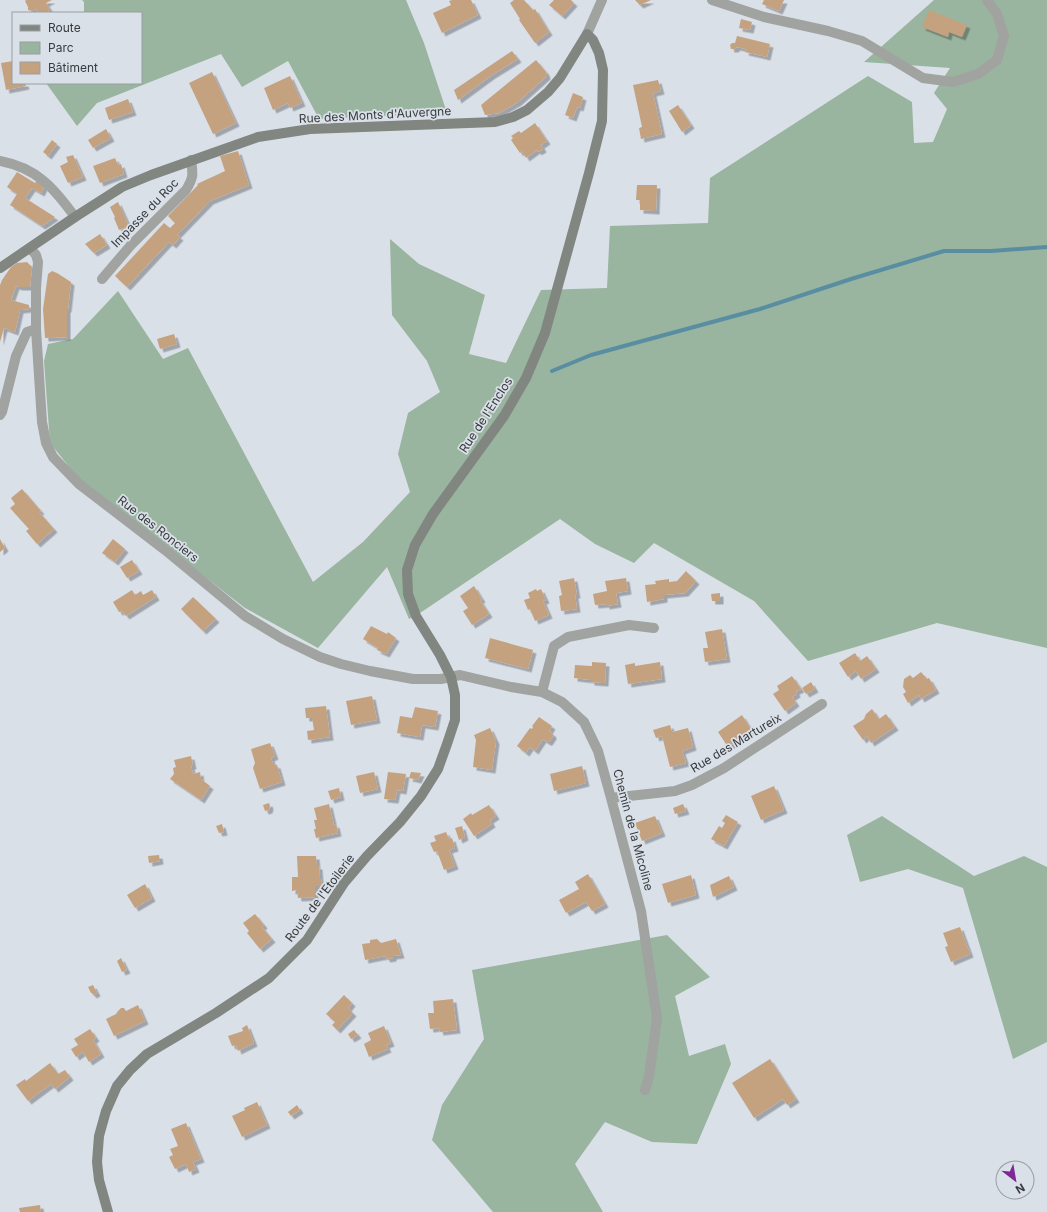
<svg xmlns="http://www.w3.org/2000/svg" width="1047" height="1212" font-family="Inter,sans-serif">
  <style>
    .green { fill: #99b49f }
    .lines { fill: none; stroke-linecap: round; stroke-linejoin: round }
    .stream { stroke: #598ea2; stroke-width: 4 }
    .building { fill: #c5a27f; filter: url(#shadow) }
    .street { stroke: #a0a39f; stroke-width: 10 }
    .secondary { stroke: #818680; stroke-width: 10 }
    .labels { text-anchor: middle; stroke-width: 3.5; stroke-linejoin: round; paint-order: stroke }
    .street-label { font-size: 12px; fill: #383a3d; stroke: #dae0e8 }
  </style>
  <defs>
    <filter id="shadow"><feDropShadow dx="3.5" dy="3.5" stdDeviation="0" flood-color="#0004"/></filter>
  </defs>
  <rect width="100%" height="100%" fill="#dae0e8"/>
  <path class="green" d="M82,0h324l18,43 23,70 -128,6 -31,-58 -46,26 -21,-33 -124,49 -20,23 -31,-43h95v-70h-57v-11z
    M934,0h113v648l-110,-25 -129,38 -54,-60 -100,-58 -20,20 -39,-19 -35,-25 -137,92 -14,8 -22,-52 -69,81 -73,-40 -166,-129 -29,-36 -6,-82 4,-17 25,-5 45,-48 45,68 25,-11 125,234 50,-40 47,-50 -12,-38 10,-41 32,-21 -13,-31 -35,-46 -2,-76 29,25 66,31 -16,59 37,9 35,-73 66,-2 3,-62 98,-3 2,-45 158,-102 44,26 2,41 19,-1 14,-33 -13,-16 16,-25 -86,-6z
    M882,816l92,60 50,-20 23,11v175l-34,17 -50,-171 -55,-19 -48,13 -13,-47z
    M667,935l43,42 -35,19 14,60 36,-12 6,20 -34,80 -45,-2 -47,-20 -30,42 28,48h-110l-61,-72 10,-35 42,-66 -12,-69z"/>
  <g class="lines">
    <path class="stream" d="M552,371l39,-16 169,-46 91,-30 93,-28h47l56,-4"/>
  </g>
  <path class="building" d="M26,0h26l-6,3 4,7 -4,3h-7l-3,-4 -4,2 -4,-1v-3l-3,-6z
    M452,0h19l7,15 -36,18 -9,-20 18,-8 -2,-4z
    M514,0h10l9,10 2,-1 14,23 -14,11 -16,-23 1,-1 -10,-16z
    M554,0h17l3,3 -12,13 -13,-11z
    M635,0h16l-11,5z
    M764,0h20l-5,11 -17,-7z
    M929,10l38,15 -5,12 -13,-5 -1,5 -26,-10z
    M741,19l11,3 -2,8 -11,-2z
    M737,36l33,8 -3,13 -22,-5 1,-3 -9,-2 -2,2h-4l-1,-4 2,-2h3z
    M512,51l6,8 -26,16 -34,25 -4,-10z
    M536,60l10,12 1,4 -29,26 -19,11 -14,2 -4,-10z
    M13,61v22h12l1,3 -20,4 -5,-27z
    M212,72l24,51 -23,11 -24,-51z
    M290,76l12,27 -12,5 -2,-5 -15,7 -9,-22z
    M658,80l3,11 -8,2 9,41 -21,5 -2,-11 3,-1 -9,-42z
    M573,93l10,4 -3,11 -3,-1 -4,11 -8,-3z
    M128,99l5,13 -24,8 -4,-12z
    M678,105l13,20 -9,7 -13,-21z
    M535,123l12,18 -6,4 2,4 -5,3 -1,-2 -11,8 -4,-7 -2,2 -9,-13 2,-2 -2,-2 8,-5 2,2z
    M106,129l5,9 -18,10 -5,-8z
    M52,140l5,4 -9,12 -5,-4z
    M238,151l11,34 -39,16 -33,34 3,2 -7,8 -4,-3 -42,45 -12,-11 49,-53 6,5 5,-5 -7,-7 30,-31 -1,-1 28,-13 -5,-15z
    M73,155l10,22 -15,6 -8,-17 8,-4 -2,-5z
    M115,158l3,7 3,-1 3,10 -24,9 -7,-17z
    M17,172l18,11 2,-3 7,7 -3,6 -9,-5 -7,10 30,19 -13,9 -32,-21 7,-11 -10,-7z
    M637,185h20l-1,26 -16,-1v-10h-4z
    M118,202l11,24 -10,4 -5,-12 1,-1 -5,-10z
    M100,234l7,11 -13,8 -9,-9z
    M27,262l5,5 -2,20h-11l-3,-1 -5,14 18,5v4l-9,1 -5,22 -11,-4 -4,14v-57l2,-5 9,-13 6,-4z
    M52,271l5,2 14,9 -3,27h-1v28l-22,1 -2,-29 5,-35z
    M174,334l3,10 -17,5 -3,-10z
    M22,489l19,22 -2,1 15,17 -17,15 -11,-13 3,-2 -19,-21 5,-4 -4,-6z
    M0,539l5,9 -5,4z
    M113,539l12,10 -10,13 -13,-9z
    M132,560l7,11 -12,7 -7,-11z
    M686,571l10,10 -11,12 -21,2v4l-17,3 -2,-17 11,-1 -1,-3 14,-2v3l8,-1z
    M574,578l3,17h-2l2,14 -16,2 -2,-15 3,-1 -3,-14z
    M626,578l2,13 -12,2 2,11 -12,2v-2l-11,1 -2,-11 14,-3 -2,-10z
    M474,586l8,13 -2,1 9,14 -17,11 -9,-14 5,-3 -8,-12z
    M536,589l1,2 4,-2 5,11 -3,1 6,14 -14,6 -5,-12 -2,1 -4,-10 6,-2 -2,-5z
    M132,590l3,5 6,-4 2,4 9,-5 4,7 -30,19 -4,-5 -3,1 -6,-10z
    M720,593v8h-8l-1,-7z
    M193,597l23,22 -13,12 -22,-22z
    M371,626l16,8 1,-2 8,6 -10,16 -9,-4 1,-2 -15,-9z
    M722,629l5,30 -22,3 -2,-14h5l-3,-16z
    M490,638l43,12 -5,19 -43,-11z
    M855,653l5,8 7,-5 9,13 -15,10 -5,-8 -8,6 -9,-14z
    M592,662l14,1 -1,20 -14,-1v-2l-17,-2 1,-13 17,1z
    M660,662l2,17 -34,5 -3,-19 10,-2v3z
    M921,672l6,7 2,-1 7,12 -15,9 -2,-4 -11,8 -5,-9 3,-2 -3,-5 1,-8 6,-4 3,3z
    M792,676l9,13 -5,2 1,3 -5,3 4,6 -11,8 -12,-17 6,-4 -2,-4z
    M811,682l4,7 -9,5 -4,-6z
    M372,696l5,24 -26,5 -5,-24z
    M326,706l4,31 -22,3 -1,-9 7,-1 -2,-12h-6l-1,-10z
    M415,707l23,4 -3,16 -13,-2 -2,12 -23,-4 3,-17 12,2z
    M872,709l7,10 7,-5 9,13 -24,16 -4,-7 -4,4 -10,-14 11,-7 2,-5z
    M742,715l10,16 -24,16 -10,-15z
    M539,717l13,9 -3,5 4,3v2l-4,6h-2l-4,-3 -8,12 -5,-4 -4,6 -9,-7 13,-18 2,1 1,-2 -1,-1z
    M670,725l2,7 16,-4 5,19 -11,4 4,12 -16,4 -8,-31 -6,2 -3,-8z
    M490,728l6,13 -4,29 -19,-3 3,-27 -2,-5z
    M270,743l5,13 -4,2 2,6 4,1 5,17 -22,7 -7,-21 2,-5 -4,-14z
    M191,756l2,10h-2l2,8 7,-2 1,7 9,7 -9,14 -31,-21 4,-5 -1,-6 3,-1 -2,-7z
    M582,766l4,17 -32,8 -4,-17z
    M374,772l4,17 -18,4 -4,-17z
    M388,772l18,2 -3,17 -6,-1 -2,10 -11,-1z
    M411,772l10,1 -3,7 -9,-2z
    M774,786l10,24 -23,10 -10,-24z
    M339,788l2,9 -10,3 -3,-9z
    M269,803l1,3 -1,4 -4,1 -2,-6z
    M329,804l5,21 2,-1 2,9 -22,5 -2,-9h2l-2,-9h3l-3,-12z
    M683,804l3,7 -11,3 -2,-6z
    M489,805l7,11 -6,4 2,4 -18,12 -11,-17 8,-6 1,2z
    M726,815l12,7 -14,24 -13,-7 8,-13 3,2 3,-5 -3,-2z
    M655,816l7,17 -20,8 -7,-18z
    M222,824l2,8 -5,1 -3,-7z
    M462,826l3,11 -6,3 -4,-12z
    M446,832l3,7 3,-1 3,10 -6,2 6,16 -11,4 -7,-19 -3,1 -4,-9 6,-2 -2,-5z
    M159,855l1,6 -11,2 -1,-7z
    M297,856h19l1,10h2l1,13h1l1,7h-7v11l-17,1 -1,-8 -5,1v-14h6z
    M588,874l17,30 -13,7 -6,-9 -20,11 -7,-13 20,-11 -4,-7z
    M691,875l5,20 -28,8 -6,-19z
    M729,876l5,11 -21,10 -3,-12z
    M145,884l7,14 -17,10 -8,-13z
    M255,914l9,11 -2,2 10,12 -12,10 -13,-16 2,-2 -6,-8z
    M960,927l10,27 -19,8 -6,-15 3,-1 -5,-13z
    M377,939l4,4 15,-4 5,16 -8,1v2l-6,1 -2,-3 -20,4 -3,-16 8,-1v-3z
    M121,958l6,12 -5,2 -5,-11z
    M93,985l4,8 -4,2 -1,-2h-1l-3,-6z
    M344,995l8,8 -4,5 5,5 -16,17 -5,-5 3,-3 -9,-8z
    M453,999l4,31 -17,2 -1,-4 -9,1 -2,-16h6l-1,-12z
    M138,1005l7,16 -31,15 -8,-17 10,-5 2,-3 3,-3h3l2,3z
    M247,1025l7,18 -16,8 -2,-6 -4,1 -4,-10 15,-5 -1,-3z
    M384,1026l7,17 -5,2 2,4 -19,8 -5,-13 7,-4 -3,-7z
    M90,1029l6,9 -3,2 8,14 -12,8 -6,-10 -7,5 -5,-8 7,-4 -4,-6z
    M354,1030l4,5 -7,4 -3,-5z
    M770,1059l26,40 -9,6 -4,-6 -29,19 -22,-35z
    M50,1063l8,11 7,-4 5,7 -15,12 -4,-5 -23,17 -12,-16 9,-6 1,2z
    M257,1102l10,23 -25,12 -10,-21 13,-6 -1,-2z
    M297,1105l3,5 -9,6 -3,-4z
    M186,1123l15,36 -8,3 3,7 -7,3 -3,-8 -11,5 -6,-12 4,-2 -3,-6 8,-3 -7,-17z
    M40,1205l1,7h-21l-1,-4z"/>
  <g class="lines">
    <path class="street" d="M712,0l52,17 64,14 34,10 61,37 30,4 25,-8 19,-14 7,-24 -7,-22 -10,-14
      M587,34l15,-34
      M0,161c37,7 54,27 75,56
      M30,248l6,7 2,7 -2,26v41l6,93 4,21 7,14 26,27 86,66 80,66 38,23 37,18 21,7 29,7 43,8h28l19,-4 51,12 31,5 20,10 22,20 14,29 13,47 30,113 16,107 -8,59 -4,13
      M102,279l29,-34 55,-55c8,-13 7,-16 5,-30
      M0,415l2,-3 14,-56 11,-24 9,-3
      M542,692l12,-46 14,-9 61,-12 25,3
      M611,798l64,-7 17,-6 32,-17 98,-64"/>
    <path class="secondary" d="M0,268l75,-51 47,-30 29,-12 107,-38 52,-8 185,-7 18,-5 14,-7 21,-18 12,-14 27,-44 6,6 6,13 4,17 -1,51 -13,52 -44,160 -19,45 -22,38 -71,98 -18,31 -8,25 1,24 8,22 24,39 11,22 4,18v25l-8,24 -9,25 -17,27 -21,26 -33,34 -23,27 -37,57 -38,38 -53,35 -69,41 -17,16 -13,16 -11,25 -7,25 -2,26 2,18 9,32"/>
  </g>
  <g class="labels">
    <g class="street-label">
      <text transform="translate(375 115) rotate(-3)" y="4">Rue des Monts d'Auvergne</text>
      <text transform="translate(145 213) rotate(-46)" y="4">Impasse du Roc</text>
      <text transform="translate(486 415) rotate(-57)" y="4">Rue de l'Enclos</text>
      <text transform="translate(158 529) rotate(38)" y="4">Rue des Ronciers</text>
      <text transform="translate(736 743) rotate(-31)" y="4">Rue des Martureix</text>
      <text transform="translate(633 830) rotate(75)" y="4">Chemin de la Micoline</text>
      <text transform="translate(320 898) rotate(-53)" y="4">Route de l'Etoilerie</text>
    </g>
  </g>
  <rect x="12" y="12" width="130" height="72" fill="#dae0e8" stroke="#999ea4"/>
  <rect x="20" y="25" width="20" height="6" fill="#818680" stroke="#999ea4"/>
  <text x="48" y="32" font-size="12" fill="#383a3d">Route</text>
  <rect x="20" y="42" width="20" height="12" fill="#99b49f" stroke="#999ea4"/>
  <text x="48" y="52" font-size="12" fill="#383a3d">Parc</text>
  <rect x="20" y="62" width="20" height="12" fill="#c5a27f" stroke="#999ea4"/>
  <text x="48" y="72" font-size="12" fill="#383a3d">Bâtiment</text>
  <g transform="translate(1015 1180) rotate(149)"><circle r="19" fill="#dae0e8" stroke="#999ea4"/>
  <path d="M0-3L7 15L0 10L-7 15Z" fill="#7d2896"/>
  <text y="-6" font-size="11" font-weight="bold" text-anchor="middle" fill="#383a3d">N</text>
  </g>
</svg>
